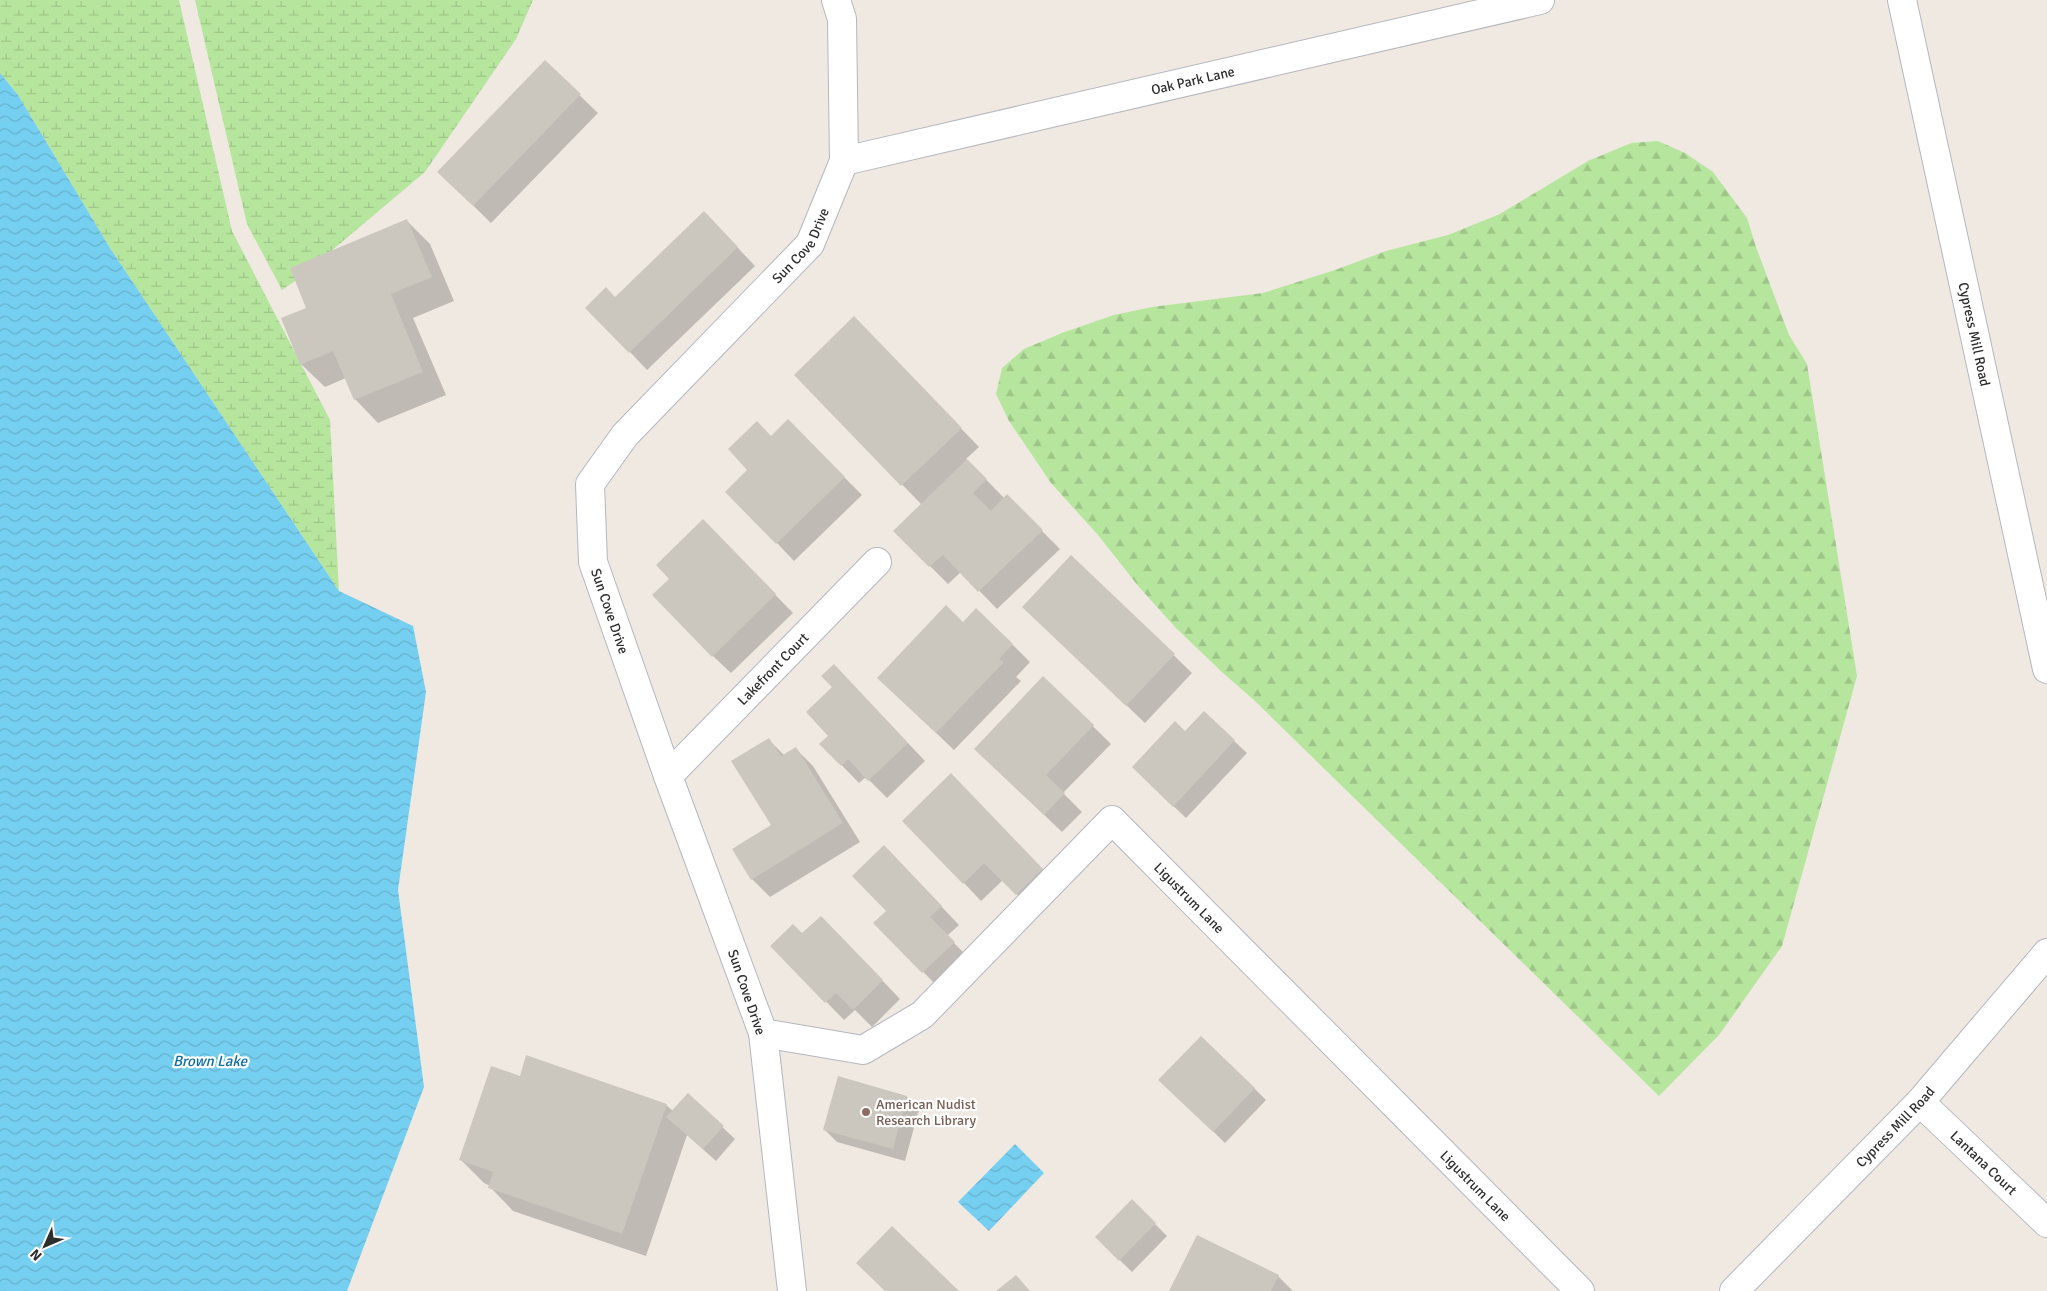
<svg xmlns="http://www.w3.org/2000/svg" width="2047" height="1291" font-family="Signika,sans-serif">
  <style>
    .forest { fill: url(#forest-firs) }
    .wetland { fill: url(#wetland-marsh) }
    .water { fill: url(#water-waves) }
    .shadow { fill: #0003 }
    .building { fill: #cbc7bf }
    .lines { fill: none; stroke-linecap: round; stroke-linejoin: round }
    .minor-casing { stroke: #b4b7c1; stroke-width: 30 }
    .minor { stroke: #fff; stroke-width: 28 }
    .education-dot { fill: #8d6e63; stroke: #fff; stroke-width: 2 }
    .labels { text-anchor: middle; stroke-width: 4.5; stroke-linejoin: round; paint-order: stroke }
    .street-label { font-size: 14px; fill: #2e2e2e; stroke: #fff }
    .education-label { font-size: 14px; fill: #785e54; stroke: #fff; text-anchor: start }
    .water-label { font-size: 15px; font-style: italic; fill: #0d6fa3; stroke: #fff }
  </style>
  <defs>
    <pattern id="forest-firs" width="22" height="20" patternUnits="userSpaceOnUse" patternTransform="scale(1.25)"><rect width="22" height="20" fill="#b6e59e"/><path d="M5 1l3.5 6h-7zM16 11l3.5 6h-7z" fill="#9dc588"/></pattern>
    <pattern id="wetland-marsh" width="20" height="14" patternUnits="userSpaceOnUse" patternTransform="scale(1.25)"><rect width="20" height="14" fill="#b6e59e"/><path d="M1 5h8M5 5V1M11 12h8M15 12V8" fill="none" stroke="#9dc588"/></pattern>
    <pattern id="water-waves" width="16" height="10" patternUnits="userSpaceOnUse" patternTransform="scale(1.25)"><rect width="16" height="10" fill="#75cff0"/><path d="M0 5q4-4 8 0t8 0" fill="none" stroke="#66b2ce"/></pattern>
  </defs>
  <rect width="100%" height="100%" fill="#efe9e1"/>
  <path class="forest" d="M1658,141l27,12 28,19 34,46 9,29 33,88 18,29 50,312 -75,270 -63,89 -60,61 -405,-396 -31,-27 -47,-45 -37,-41 -41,-52 -47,-52 -42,-62 -13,-27 6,-26 22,-19 38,-16 52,-18 38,-8 111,-14 72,-23 51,-19 62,-16 52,-21 88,-53 43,-18z"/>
  <path class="wetland" d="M0,0h179l53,231 98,189 9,171 -229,-343 -92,-153 -18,-22z
    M195,0h338l-17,39 -91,133 -127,107 -16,11 -35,-66z"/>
  <path class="water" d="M0,73l18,22 92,153 229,343 74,35 13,66 -28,198 26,197 -77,204h-347z
    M1015,1144l29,29 -55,58 -31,-29z"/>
  <path class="shadow" d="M545,62l53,51 -107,110 -52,-51z
    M407,221l23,23 24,57 -41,17 33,77 -68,28 -23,-24 -9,-21 -21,9 -24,-23z
    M722,231l33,35 -108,104 -17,-18 -15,-54z
    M872,336l107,111 -13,12 39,40 2,-3 53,53 -63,60 -36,-37 -13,12 -53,-53 27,-26 -126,-130z
    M788,421l74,74 -68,66 -17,-18 -28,-73 23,-32z
    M721,539l72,74 -62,60 -18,-17z
    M1071,556l121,117 -47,50 -104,-99z
    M963,623l49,21 18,18 -14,15 5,4 -67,69 -58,-55z
    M1044,678l67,66 -48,49 19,19 -20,20 -69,-66z
    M852,684l73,77 -38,37 -21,-21 -7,6 -38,-39 9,-8z
    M1204,713l43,40 -61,65 -41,-39z
    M769,740l15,15 11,-7 18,18 47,76 -90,55 -18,-18 -19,-30 40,-24z
    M969,793l91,95 -26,24 -31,-32 -22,21 -17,-18z
    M902,865l57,60 -12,11 25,25 -31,29 -66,-67 12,-12z
    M802,935h37l61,64 -28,28 -17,-17 -11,10 -72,-74z
    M520,1077l146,28 7,6 15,-16 47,44 -19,22 -29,-26 -41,121 -133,-45 -23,-24v-1l-6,-3 -23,-23z
    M1254,1088l12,12 -41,43 -53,-52z
    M907,1097l12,12 -14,52 -68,-19 -12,-12z
    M1132,1201l35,35 -35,36 -36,-35z
    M1278,1276l15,15h-122z"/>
  <path class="building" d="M545,60l36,34 -108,112 -36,-34z
    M704,211l34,36 -109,106 -44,-45 21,-21 9,10z
    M407,219l25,58 -41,17 32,78 -69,28 -21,-49 -33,14 -19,-47 25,-10 -16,-40z
    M854,316l108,112 -61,58 -107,-111z
    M788,419l57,58 -69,67 -51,-52 22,-22 -19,-21 29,-28 14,15z
    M967,459l20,20 -14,14 18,18 16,-17 36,36 -65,62 -35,-37 -14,12 -36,-36z
    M703,519l73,75 -64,63 -60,-62 17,-16 -13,-14z
    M1071,555l104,99 -49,52 -104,-99z
    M946,605l17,17 13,-14 37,36 -14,15 5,3 -68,71 -59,-55z
    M834,664l74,79 -40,38 -20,-22 -7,7 -22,-22 9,-8 -22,-24 26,-25 -11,-11z
    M1043,676l51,49 -48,50 19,18 -21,22 -70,-66z
    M1204,711l31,29 -62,67 -41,-40 43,-46 10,10z
    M769,738l12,18 15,-9 47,76 -92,57 -19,-31 39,-24 -40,-64z
    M951,773l92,96 -27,26 -32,-32 -21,21 -61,-63z
    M884,845l58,61 -12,11 25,25 -33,31 -49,-50 13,-12 -34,-35z
    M821,916l62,64 -30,30 -17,-17 -11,10 -55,-57 23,-22 9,9z
    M1201,1036l54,52 -42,44 -55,-52z
    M526,1055l141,49 -45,130 -134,-46 5,-16 -34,-12 32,-94 29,10z
    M838,1076l69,20 -14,53 -70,-19z
    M688,1093l36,33 -21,23 -37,-32z
    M1132,1199l24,24 -37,38 -24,-24z
    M892,1226l67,65h-74l-29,-28z
    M1197,1235l82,40 -8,16h-102z
    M1016,1275l14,16h-34z"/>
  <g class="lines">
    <defs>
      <g id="minor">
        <path id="s1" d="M1902,0l145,669"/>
        <path id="s2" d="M844,161l696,-161"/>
        <path id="s3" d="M668,776l209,-214"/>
        <path id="s4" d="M763,1033l100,17 59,-35 190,-195 468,471"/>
        <path id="s5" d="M1920,1102l127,121"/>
        <path id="s6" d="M792,1291l-29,-258 -95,-257 -75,-214 -3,-78 35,-49 185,-191 34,-83 -2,-142 -6,-19"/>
        <path id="s7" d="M1734,1291l186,-189 127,-149"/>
      </g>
    </defs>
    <use href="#minor" class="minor-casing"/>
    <use href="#minor" class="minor"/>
  </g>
  <circle class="education-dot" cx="866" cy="1112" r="5"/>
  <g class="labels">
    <g class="street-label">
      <text dy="5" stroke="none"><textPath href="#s2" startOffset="358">Oak Park Lane</textPath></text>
      <text dy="5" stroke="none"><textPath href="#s6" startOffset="1158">Sun Cove Drive</textPath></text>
      <text dy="5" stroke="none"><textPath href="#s1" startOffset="342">Cypress Mill Road</textPath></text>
      <text transform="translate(610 611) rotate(71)" y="5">Sun Cove Drive</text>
      <text dy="5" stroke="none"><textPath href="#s3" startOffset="150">Lakefront Court</textPath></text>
      <text dy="5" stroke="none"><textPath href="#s4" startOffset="552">Ligustrum Lane</textPath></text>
      <text transform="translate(747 992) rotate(71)" y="5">Sun Cove Drive</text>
      <text dy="5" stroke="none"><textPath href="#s7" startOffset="230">Cypress Mill Road</textPath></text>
      <text dy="5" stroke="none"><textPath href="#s5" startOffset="88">Lantana Court</textPath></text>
      <text dy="5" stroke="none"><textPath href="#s4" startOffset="958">Ligustrum Lane</textPath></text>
    </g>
    <g class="education-label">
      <text x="876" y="1109">American Nudist<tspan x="876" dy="16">Research Library</tspan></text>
    </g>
    <g class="water-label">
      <text x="210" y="1066">Brown Lake</text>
    </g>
  </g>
  <g transform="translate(45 1246) rotate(225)" stroke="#ffffff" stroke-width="4" paint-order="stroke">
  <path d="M0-4L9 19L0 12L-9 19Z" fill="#2e2e2e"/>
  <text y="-8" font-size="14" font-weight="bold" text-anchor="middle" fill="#2e2e2e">N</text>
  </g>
</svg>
